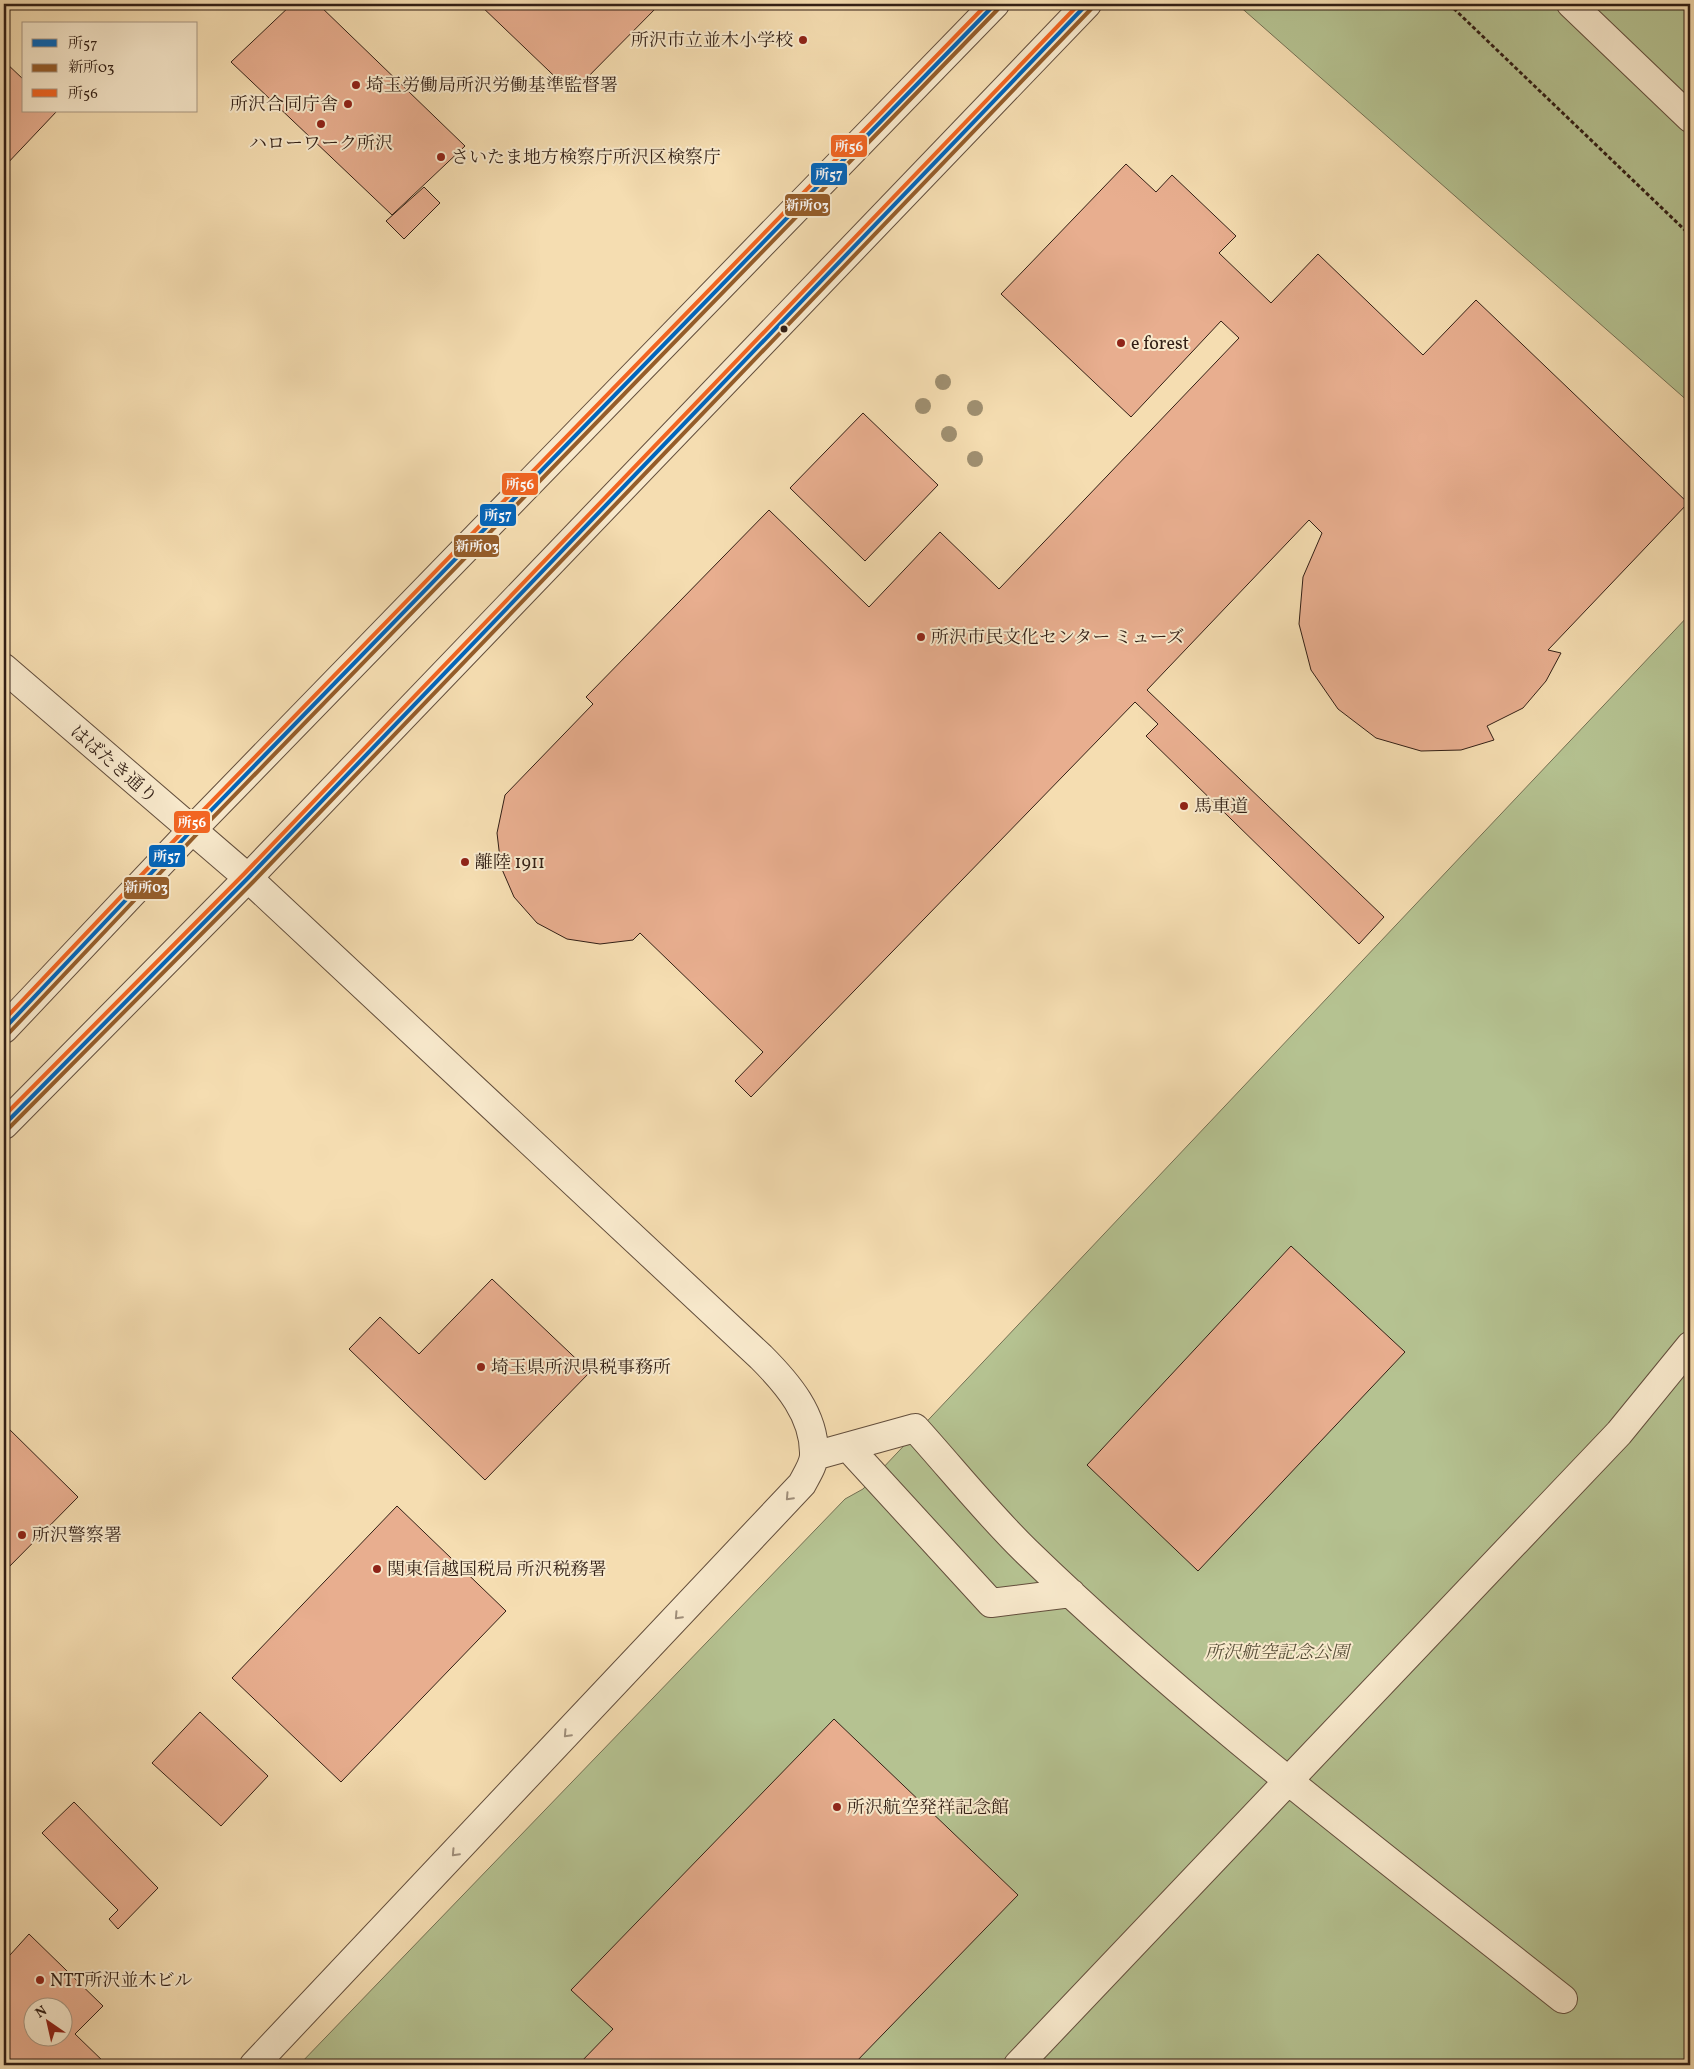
<svg xmlns="http://www.w3.org/2000/svg" width="1694" height="2069" font-family="Vollkorn,'Noto Serif JP',serif">
  <style>
    .green { fill: #b5c291; stroke: #747053 }
    .building { fill: #e8ae8f; stroke: #321f15; fill-rule: evenodd }
    .lines { fill: none; stroke-linecap: round; stroke-linejoin: round }
    .minor-casing { stroke: #634e3c; stroke-width: 30 }
    .path { stroke: #321f15; stroke-width: 3; stroke-dasharray: 4 2.5; stroke-linecap: butt }
    .minor { stroke: #f8e9cc; stroke-width: 28 }
    .bus-1-casing { stroke: #f8e9cc; stroke-width: 8 }
    .bus-2-casing { stroke: #f8e9cc; stroke-width: 8 }
    .bus-3-casing { stroke: #f8e9cc; stroke-width: 8 }
    .bus-1 { stroke: #0065bd; stroke-width: 4 }
    .bus-2 { stroke: #955d2a; stroke-width: 4 }
    .bus-3 { stroke: #f26522; stroke-width: 4 }
    .tree { fill: #9f8f70 }
    .oneway { stroke: #9f8e7a }
    .poi-dot { fill: #8f2418; stroke: #f8e9cc; stroke-width: 2 }
    .bus-dot { fill: #321f15; stroke: #f8e9cc; stroke-width: 2 }
    .labels { text-anchor: middle; stroke-width: 4; stroke-linejoin: round; paint-order: stroke }
    .poi-label { font-size: 18px; fill: #321f15; stroke: #f8e9cc; text-anchor: start }
    .street-label { font-size: 18px; fill: #321f15; stroke: #f8e9cc }
    .park-label { font-size: 18px; font-style: italic; fill: #59503a; stroke: #f8e9cc }
    .line-badge { stroke: #f8e9cc; stroke-width: 2 }
    .badge-label { font-size: 14px; text-anchor: middle; font-weight: bold; fill: #fff }
  </style>
  <rect width="100%" height="100%" fill="#f5ddb1"/>
  <filter id="stains"><feTurbulence type="fractalNoise" baseFrequency=".004" numOctaves="4"/><feColorMatrix values="0 0 0 0 .2 0 0 0 0 .09 0 0 0 0 .02 0 0 0 .5 -.17"/></filter>
  <radialGradient id="worn" r=".72"><stop offset=".6" stop-color="#630" stop-opacity="0"/><stop offset="1" stop-color="#630" stop-opacity=".3"/></radialGradient>
  <path class="green" d="M1237,4h453v399z
    M1690,614v1451h-1391l546,-566 18,-10z"/>
  <path class="building" d="M292,4h26l147,142 -73,69 -161,-153z
    M479,4h181l-88,89z
    M4,61l20,19v31h33l-53,56z
    M1126,164l30,28 16,-17 64,61 -17,17 52,50 47,-49 105,101 53,-55 212,203 -140,147 13,3 -15,28 -23,27 -36,18 7,14 -33,10 -40,1 -45,-13 -38,-29 -27,-39 -12,-46 4,-47 19,-44 -13,-13 -162,170 237,227 -25,27 -213,-208 12,-12 -23,-22 -384,395 -16,-16 28,-29 -123,-119 -7,7 -33,4 -33,-5 -30,-16 -23,-26 -13,-30 -4,-34 8,-38 88,-91 -7,-7 183,-187 100,97 71,-75 59,57 240,-251 -18,-17 -90,96 -130,-123z
    M424,187l16,16 -36,36 -18,-18z
    M863,413l75,72 -73,76 -75,-73z
    M1291,1246l114,106 -207,219 -111,-106z
    M492,1279l98,93 -105,108 -136,-131 31,-32 39,37z
    M4,1424l74,73 -74,75z
    M397,1506l109,105 -165,171 -109,-104z
    M200,1712l68,64 -47,50 -69,-63z
    M834,1719l184,176 -165,170h-275l35,-36 -42,-39z
    M74,1802l84,86 -40,41 -9,-10 9,-9 -76,-77z
    M29,1934l74,72 -28,28 32,31h-103v-116l6,6zM32,2006h30v30h-30z"/>
  <g class="lines">
    <defs>
      <path id="minor" d="M1571,4l119,114
        M4,668l244,210 513,479c26,26 54,58 53,98 0,9 -8,21 -12,29l-548,581
        M4,1029l187,-198 804,-827
        M4,1125l244,-247 839,-874
        M848,1447l143,156 80,-10
        M814,1456l101,-28c37,41 72,85 111,123 167,162 355,303 537,448
        M1018,2065l601,-632 71,-87"/>
    </defs>
    <use href="#minor" class="minor-casing"/>
    <path class="path" d="M1449,4l241,231
      M1685,4l5,4"/>
    <use href="#minor" class="minor"/>
    <defs>
      <path id="bus-1" d="M4,1029l187,-198 804,-827
        M4,1125l244,-247 839,-874"/>
      <path id="bus-2" d="M9,1033l187,-198 803,-827
        M8,1129l245,-247 839,-874"/>
      <path id="bus-3" d="M4,1020l183,-193 800,-823
        M4,1116l240,-242 835,-870"/>
    </defs>
    <use href="#bus-1" class="bus-1-casing"/>
    <use href="#bus-2" class="bus-2-casing"/>
    <use href="#bus-3" class="bus-3-casing"/>
    <use href="#bus-1" class="bus-1"/>
    <use href="#bus-2" class="bus-2"/>
    <use href="#bus-3" class="bus-3"/>
  </g>
  <g class="tree">
    <circle cx="943" cy="382" r="8"/>
    <circle cx="923" cy="406" r="8"/>
    <circle cx="975" cy="408" r="8"/>
    <circle cx="949" cy="434" r="8"/>
    <circle cx="975" cy="459" r="8"/>
  </g>
  <defs><path id="oneway-chevron" d="M-2-3.5L2.5 0L-2 3.5" fill="none" stroke-width="1.6" stroke-linecap="round" stroke-linejoin="round" transform="scale(1.25)"/></defs>
  <g class="oneway">
    <use href="#oneway-chevron" transform="translate(789 1497) rotate(133)"/>
    <use href="#oneway-chevron" transform="translate(678 1616) rotate(133)"/>
    <use href="#oneway-chevron" transform="translate(567 1734) rotate(133)"/>
    <use href="#oneway-chevron" transform="translate(455 1853) rotate(133)"/>
  </g>
  <g class="poi-dot">
    <circle cx="803" cy="40" r="5"/>
    <circle cx="356" cy="85" r="5"/>
    <circle cx="348" cy="104" r="5"/>
    <circle cx="321" cy="124" r="5"/>
    <circle cx="441" cy="157" r="5"/>
    <circle cx="1121" cy="343" r="5"/>
    <circle cx="921" cy="637" r="5"/>
    <circle cx="1184" cy="806" r="5"/>
    <circle cx="465" cy="862" r="5"/>
    <circle cx="481" cy="1367" r="5"/>
    <circle cx="22" cy="1535" r="5"/>
    <circle cx="377" cy="1569" r="5"/>
    <circle cx="837" cy="1807" r="5"/>
    <circle cx="40" cy="1980" r="5"/>
  </g>
  <circle class="bus-dot" cx="784" cy="329" r="4.5"/>
  <g class="labels">
    <g class="poi-label">
      <text x="793" y="46" text-anchor="end">所沢市立並木小学校</text>
      <text x="366" y="91">埼玉労働局所沢労働基準監督署</text>
      <text x="338" y="110" text-anchor="end">所沢合同庁舎</text>
      <text x="321" y="149" text-anchor="middle">ハローワーク所沢</text>
      <text x="451" y="163">さいたま地方検察庁所沢区検察庁</text>
      <text x="1131" y="349">e forest</text>
      <text x="931" y="643">所沢市民文化センター ミューズ</text>
      <text x="1194" y="812">馬車道</text>
      <text x="475" y="868">離陸 1911</text>
      <text x="491" y="1373">埼玉県所沢県税事務所</text>
      <text x="32" y="1541">所沢警察署</text>
      <text x="387" y="1575">関東信越国税局 所沢税務署</text>
      <text x="847" y="1813">所沢航空発祥記念館</text>
      <text x="50" y="1986">NTT所沢並木ビル</text>
    </g>
    <g class="street-label">
      <text transform="translate(114 764) rotate(41)" y="6">はばたき通り</text>
    </g>
    <g class="park-label">
      <text x="1277" y="1658">所沢航空記念公園</text>
    </g>
  </g>
  <g class="line-badge">
    <rect x="830" y="134" width="38" height="24" rx="5" fill="#f26522"/>
    <rect x="810" y="162" width="38" height="24" rx="5" fill="#0065bd"/>
    <rect x="784" y="193" width="47" height="24" rx="5" fill="#955d2a"/>
    <rect x="501" y="472" width="38" height="24" rx="5" fill="#f26522"/>
    <rect x="479" y="503" width="38" height="24" rx="5" fill="#0065bd"/>
    <rect x="453" y="534" width="47" height="24" rx="5" fill="#955d2a"/>
    <rect x="173" y="810" width="38" height="24" rx="5" fill="#f26522"/>
    <rect x="148" y="844" width="38" height="24" rx="5" fill="#0065bd"/>
    <rect x="123" y="876" width="47" height="24" rx="5" fill="#955d2a"/>
  </g>
  <g class="badge-label">
    <text x="849" y="151">所56</text>
    <text x="829" y="179">所57</text>
    <text x="807" y="210">新所03</text>
    <text x="520" y="489">所56</text>
    <text x="498" y="520">所57</text>
    <text x="477" y="551">新所03</text>
    <text x="192" y="827">所56</text>
    <text x="167" y="861">所57</text>
    <text x="146" y="892">新所03</text>
  </g>
  <rect width="1694" height="2069" fill="none" stroke="#f5ddb1" stroke-width="20"/>
  <rect x="5" y="5" width="1684" height="2059" fill="none" stroke="#321f15" stroke-width="2.5"/>
  <rect x="10" y="10" width="1674" height="2049" fill="none" stroke="#321f15"/>
  <rect x="22" y="22" width="175" height="90" fill="#f8e9cc" stroke="#a99883"/>
  <rect x="32" y="39" width="25" height="8" fill="#0065bd" stroke="#a99883"/>
  <text x="68" y="48" font-size="15" fill="#321f15">所57</text>
  <rect x="32" y="64" width="25" height="8" fill="#955d2a" stroke="#a99883"/>
  <text x="68" y="72" font-size="15" fill="#321f15">新所03</text>
  <rect x="32" y="89" width="25" height="8" fill="#f26522" stroke="#a99883"/>
  <text x="68" y="98" font-size="15" fill="#321f15">所56</text>
  <g transform="translate(48 2022) rotate(326)"><circle r="24" fill="#f8e9cc" stroke="#a99883"/>
  <path d="M0-4L9 19L0 12L-9 19Z" fill="#8f2418"/>
  <text y="-8" font-size="14" font-weight="bold" text-anchor="middle" fill="#321f15">N</text>
  </g>
  <rect width="100%" height="100%" filter="url(#stains)"/>
  <rect width="100%" height="100%" fill="url(#worn)"/>
</svg>
